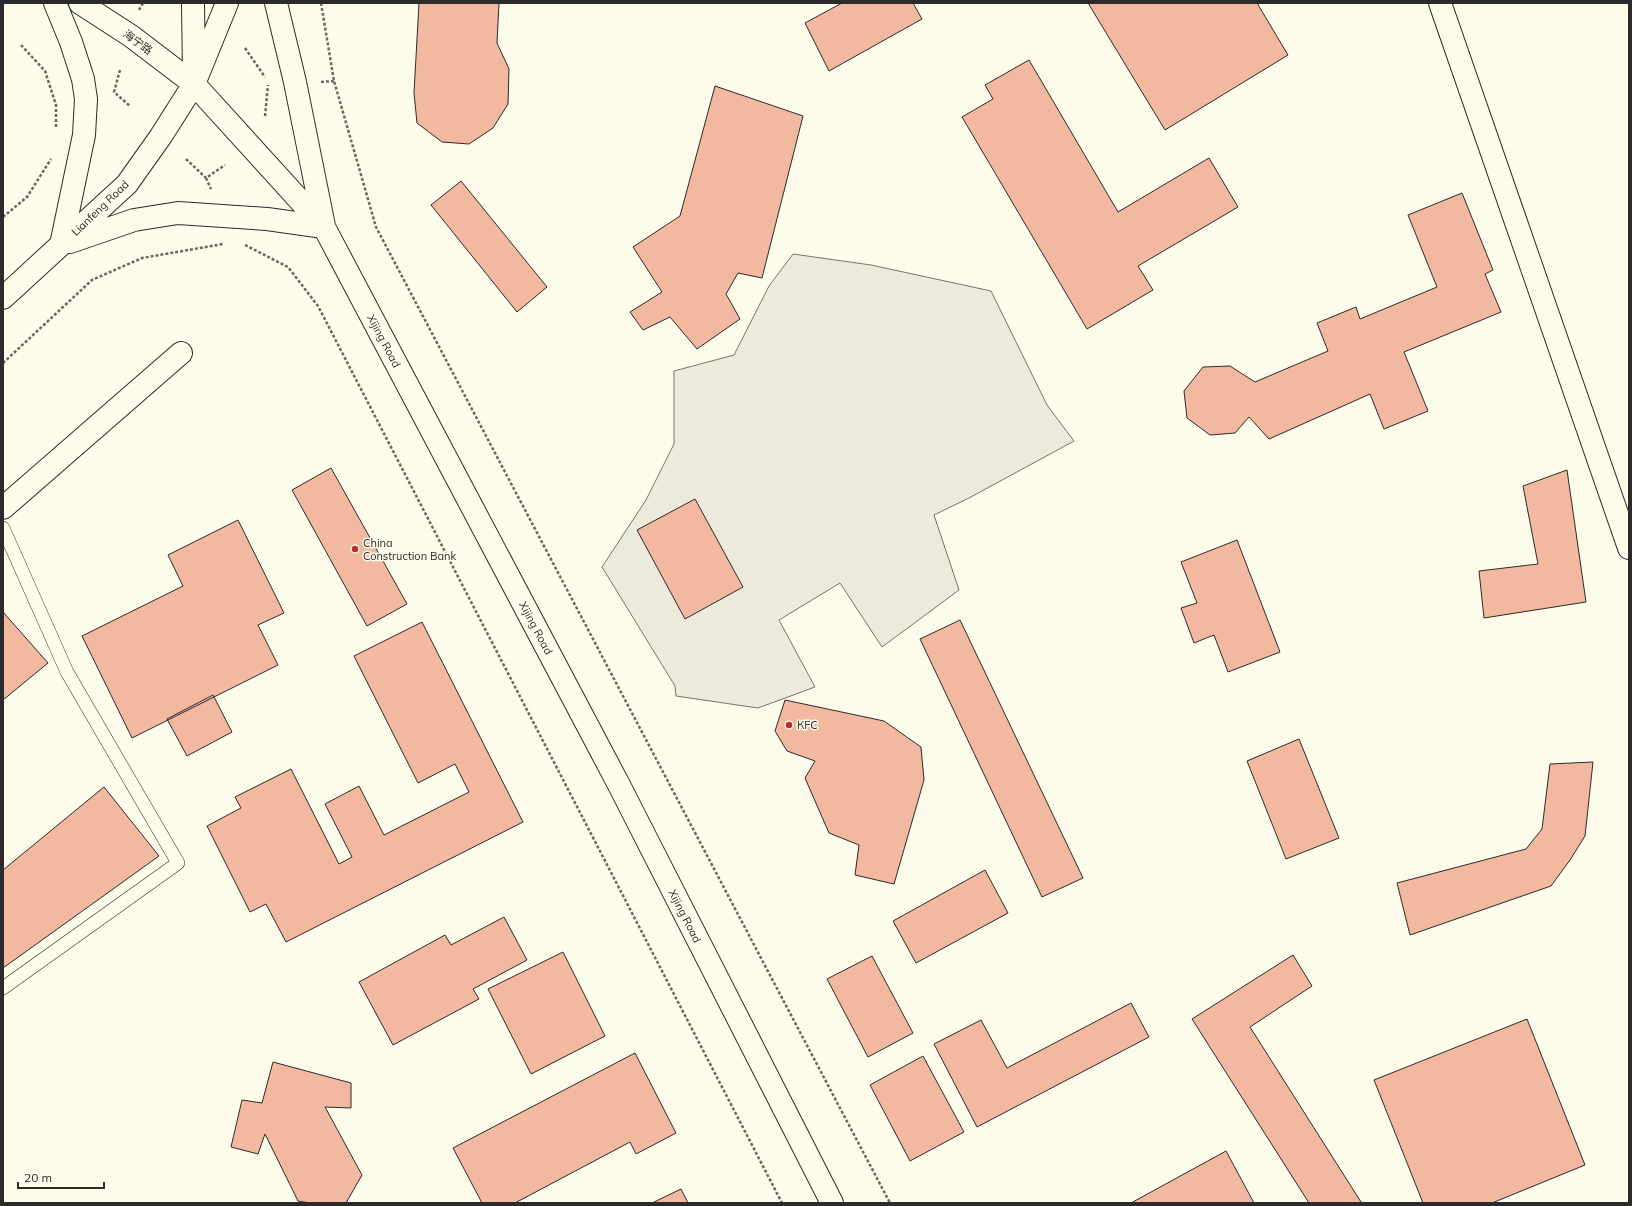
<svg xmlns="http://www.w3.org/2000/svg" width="1632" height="1206" font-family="Mulish,'Noto Sans SC',sans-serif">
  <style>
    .green { fill: #ecebdb; stroke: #74746e }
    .building { fill: #f2b8a0; stroke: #2b2b2b }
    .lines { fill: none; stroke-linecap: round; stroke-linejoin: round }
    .lane-casing { stroke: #2b2b2b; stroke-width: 14 }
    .street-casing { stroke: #2b2b2b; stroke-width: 24 }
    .secondary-casing { stroke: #2b2b2b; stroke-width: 24 }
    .path { stroke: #6a6964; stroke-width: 2.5; stroke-dasharray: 3 2; stroke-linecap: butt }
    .lane { stroke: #fdfbea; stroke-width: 13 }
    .street { stroke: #fdfbea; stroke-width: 22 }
    .secondary { stroke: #fdfbea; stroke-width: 22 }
    .poi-dot { fill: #c62828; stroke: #fdfbea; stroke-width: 1.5 }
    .labels { text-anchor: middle; stroke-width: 3; stroke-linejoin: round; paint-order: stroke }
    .street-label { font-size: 11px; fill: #2b2b2b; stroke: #fdfbea }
    .poi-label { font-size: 11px; fill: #2b2b2b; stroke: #fdfbea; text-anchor: start }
  </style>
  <rect width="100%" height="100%" fill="#fdfbea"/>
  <path class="green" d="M793,254l78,11 120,26 56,114 27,36 -105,57 -35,17 25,75 -77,57 -42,-64 -61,37 36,67 -57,21 -82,-12 -1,-10 -73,-119 44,-67 28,-56v-73l60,-16 35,-69z"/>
  <path class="building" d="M419,3h80l-2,40 12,26 -1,35 -15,24 -24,16 -27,-2 -25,-19 -3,-30z
    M842,3h71l9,16 -93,52 -24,-48z
    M1088,3h169l31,52 -123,75z
    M1029,60l89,152 91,-54 29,49 -100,59 15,24 -66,39 -125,-212 31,-18 -8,-14z
    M715,86l88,30 -41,162 -24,-5 -12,21 14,25 -43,30 -27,-32 -27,13 -13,-18 32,-20 -29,-45 47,-31z
    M461,181l86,106 -30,25 -86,-107z
    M1462,193l31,77 -8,4 16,38 -97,40 24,59 -44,18 -14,-35 -101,45 -20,-22 -14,16 -25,2 -23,-17 -3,-27 19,-24 27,-1 25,16 73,-31 -11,-28 39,-16 4,12 77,-32 -29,-72z
    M331,468l76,136 -40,22 -75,-136z
    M1567,470l19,132 -102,16 -5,-47 59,-7 -15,-78z
    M695,499l48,88 -58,32 -48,-89z
    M238,520l46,93 -26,12 20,40 -146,73 -50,-102 101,-50 -15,-31z
    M1237,540l43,112 -52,20 -14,-37 -20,8 -13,-35 16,-5 -16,-41z
    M3,612l45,51 -45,37z
    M960,620l123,258 -41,19 -122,-258z
    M422,622l101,200 -237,120 -20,-38 -16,8 -43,-86 34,-18 -6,-11 56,-28 48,95 13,-7 -27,-53 34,-18 25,49 85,-43 -14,-28 -37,19 -64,-127z
    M213,695l19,37 -45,24 -20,-37z
    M785,700l99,21 37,26 3,33 -30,104 -39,-9 4,-30 -30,-12 -24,-55 10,-17 -28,-10 -12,-20z
    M1299,739l40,99 -53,21 -39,-98z
    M1593,762l-8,74 -15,24 -19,26 -141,49 -13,-52 129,-34 16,-20 8,-65z
    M104,787l55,69 -156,112v-98z
    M985,870l23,43 -92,50 -23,-42z
    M504,917l23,43 -54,29 6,10 -86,46 -34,-63 86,-47 6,10z
    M563,952l42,84 -74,38 -43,-85z
    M1293,955l19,31 -62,41 111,175 -2,1h-50l-117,-184z
    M872,956l41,77 -45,24 -41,-78z
    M1131,1003l18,34 -172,90 -43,-83 47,-24 26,48z
    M1527,1019l58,146 -93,38h-69l-49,-123z
    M635,1053l41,80 -40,21 -6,-12 -115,61h-33l-29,-55z
    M923,1056l41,76 -54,29 -40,-76z
    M273,1062l78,21v25l-26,-1 37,68 -16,28h-36l-12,-2 -33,-67 -7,20 -27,-7 11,-47 20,3z
    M1226,1151l28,52h-123z
    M681,1189l7,14h-36z"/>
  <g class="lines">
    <defs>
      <path id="lane" d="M3,528l64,144 111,191 -175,125"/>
      <path id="street" d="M1440,3l189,545
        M3,508l178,-155"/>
      <path id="secondary" d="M55,3l16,39 12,37 3,20 -2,36 -23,110
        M80,3l51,33 63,48 130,143 295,558 213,418
        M193,3l1,73
        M276,3l19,79 29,144
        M70,242l64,-22 44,-7 89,6 57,8
        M3,298l124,-114 34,-48 33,-52 33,-81"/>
    </defs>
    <use href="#lane" class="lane-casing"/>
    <use href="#street" class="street-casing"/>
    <use href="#secondary" class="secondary-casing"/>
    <path class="path" d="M321,3l13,78 42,146 514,976
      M139,10l4,-7
      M21,45l24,26 11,34v24
      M245,48l20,29
      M120,70l-6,22 16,14
      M321,82l13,-1
      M265,116l3,-31
      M186,159l20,19 19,-13
      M206,178l5,11
      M3,217l24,-20 24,-38
      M245,245l43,22 30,39 464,897
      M3,363l89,-83 50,-22 81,-14"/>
    <use href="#lane" class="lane"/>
    <use href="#street" class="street"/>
    <use href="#secondary" class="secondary"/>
  </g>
  <g class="poi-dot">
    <circle cx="355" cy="549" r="4"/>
    <circle cx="789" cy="725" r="4"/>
  </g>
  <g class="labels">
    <g class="street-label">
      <text transform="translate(138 42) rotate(36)" y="4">海宁路</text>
      <text transform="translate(100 208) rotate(-44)" y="4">Lianfeng Road</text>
      <text transform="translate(384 341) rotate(62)" y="4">Xijing Road</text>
      <text transform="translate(536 628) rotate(62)" y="4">Xijing Road</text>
      <text transform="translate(685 916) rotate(63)" y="4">Xijing Road</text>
    </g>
    <g class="poi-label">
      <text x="363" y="547">China<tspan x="363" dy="13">Construction Bank</tspan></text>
      <text x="797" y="729">КFC</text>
    </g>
  </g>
  <rect width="1632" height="1206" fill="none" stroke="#2b2b2b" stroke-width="8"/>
  <path d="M18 1182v6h86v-6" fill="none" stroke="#2b2b2b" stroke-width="2"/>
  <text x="24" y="1182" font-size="12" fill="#2b2b2b" stroke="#fdfbea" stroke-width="3" paint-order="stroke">20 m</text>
</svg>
